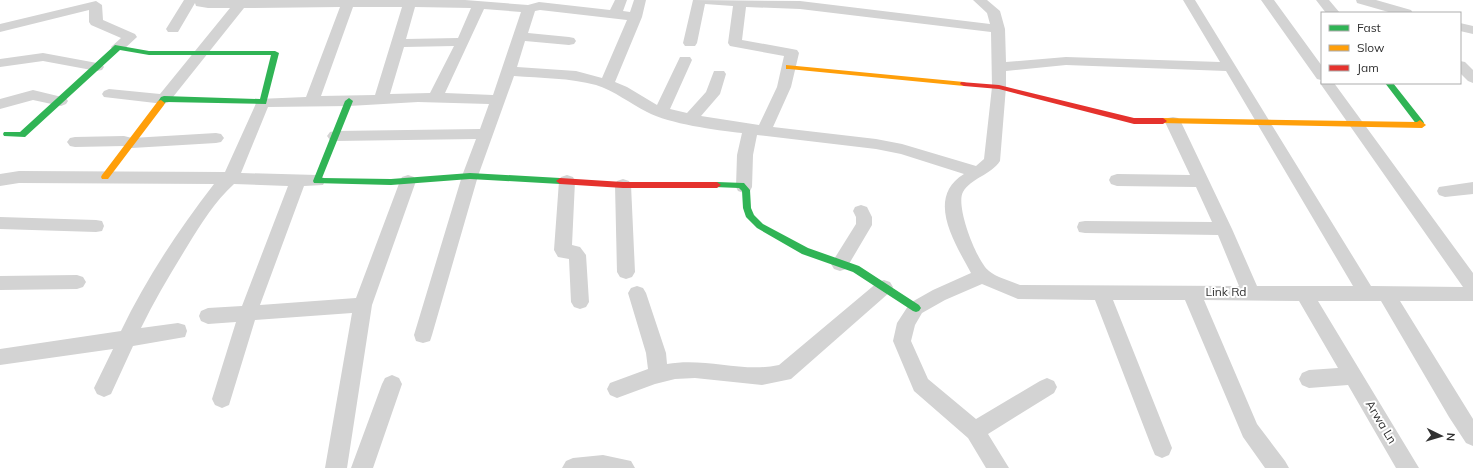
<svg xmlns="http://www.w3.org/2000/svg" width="1473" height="468" font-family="Mulish,sans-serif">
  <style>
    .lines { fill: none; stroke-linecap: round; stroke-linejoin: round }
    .street { fill: #d3d3d3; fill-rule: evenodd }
    .fast { fill: #30b455; fill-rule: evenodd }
    .slow { fill: #ff9f0a; fill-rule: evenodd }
    .jam { fill: #e5322d; fill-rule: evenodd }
    .labels { text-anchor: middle; stroke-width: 4; stroke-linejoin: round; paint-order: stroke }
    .street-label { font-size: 12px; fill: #313131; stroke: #fff }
  </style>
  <rect width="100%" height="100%" fill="#fff"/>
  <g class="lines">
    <path class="street" d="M184,0h281l63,5 11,-3 71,8 5,-10h12l-4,11 7,1 4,-12h12l-4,17 -27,65 12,5 30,18 23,-48h10l2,3 -22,49 17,4 19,-21 8,-21h10l2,3 -6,20 -19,22 58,9 18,-38 7,-31 -54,-10 -2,-3 5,-37 -28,-2 -8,39 -2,3h-10l-2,-3 10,-43 107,1 190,23 -3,-11 -14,-13h14l13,11 5,18 1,33 60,-5 154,5 -37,-62h12l176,286 92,1 -141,-201 -2,-3 1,-3 -4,-1 -56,-79h13l48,66v17h12l139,190v28h-73l73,118v27l-7,-3 -17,-26 -68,-116h-63l101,167h-23l-48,-83 -39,3 -7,-3 -3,-6 3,-6 7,-3 29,-2 -39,-67 -95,-1 53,124 28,37 4,7h-24l-22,-31 -58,-137h-72l59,148 -3,7 -7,3 -7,-3 -3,-7 -57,-148 -77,-1 -36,-15 -37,16 -23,13 -7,12 -4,16 17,38 48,40 64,-38 7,-3 7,3 3,6 -3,6 -66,41 21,34h-23l-18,-30 -54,-47 -21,-50 4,-18 13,-20 23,-13 38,-17c-16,-30 -46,-75 -7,-99l-63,-20 -25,-5 -119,-14 -4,20 -1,32 -2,4 -6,2 -6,-2 -2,-4 1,-32 5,-22c-27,-3 -72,-9 -95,-21 -18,-9 -32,-21 -51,-27 -26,-7 -55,-7 -82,-9l-36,100 -46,159 -2,6 -7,2 -7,-2 -2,-6 48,-159 14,-37 -141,2 -5,-1 -3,-4 3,-4 5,-1 145,-2 9,-25 -71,-2 -69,4 -81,1 -27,66 76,2 6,2 2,4 -2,4 -19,1 -44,119 96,-7 44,-117 2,-4 6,-2 6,2 2,4 -44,124 -25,163h-22l27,-155 -97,7 -26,85 -7,3 -7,-3 -3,-6 24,-77 -28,2 -7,-3 -2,-5 2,-5 7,-3 34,-2 46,-120 -54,-2c-19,17 -33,40 -46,61 -17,28 -33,54 -47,83l37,-5 7,2 2,6 -2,6 -52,9 -22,48 -7,3 -7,-3 -3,-6 19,-39 -113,16v-16l121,-18c26,-54 57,-100 93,-147l-195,-1 -19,3v-12l19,-3 206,1 33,-73 48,-2 34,-90 -96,1 -75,94 -5,2 -60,-7 -2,-3 2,-3 5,-2 51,5 70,-86h-22l-12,-2 -1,-3 -17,29h-10l-2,-3zM353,7h49l-27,88 -54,1zM415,7l56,1 -13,30 -52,1zM746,7l54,2 191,23 1,55 -8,72 -8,7 -74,-22 -26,-5 -103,-12 18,-40 8,-34 -2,-3 -5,-1 -50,-9zM484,9l37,3 -28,83 -48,-2zM540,10l87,10 -25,58 -26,-7 -59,-4 8,-26 44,4 5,-1 2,-3 -2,-3 -5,-1 -41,-4 7,-22zM454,46l-24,47 -40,1 14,-47zM1066,65l160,6 127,215h-96l-25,-57 -51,-107 -3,-4 -5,-1 -5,1 -3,4 25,53 -73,-1 -6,2 -2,4 2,4 6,2 79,1 16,35 -127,-1 -6,1 -2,5 2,5 6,1 133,2 21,51 -219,-1c-10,-4 -24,-8 -31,-14 -12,-9 -34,-65 -26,-79 8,-14 28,-17 37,-31l6,-74v-16z
      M1316,0h13l11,13h-14z
      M1356,0h20l35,10 2,3h-21l-35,-10z
      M96,1l6,4 1,15 32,14 2,3 -14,13h-10l-2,-3 10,-9 -30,-13 -2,-3v-12l-89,22v-8z
      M1460,23l13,3v8l-13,-3z
      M43,53l54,10 5,1 2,3 -2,3 -5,1 -54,-10 -43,6v-8z
      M1460,61l5,1 8,8v13l-5,-2 -8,-8z
      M33,90l33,8 2,3 -2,3 -5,2 -28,-6 -33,9v-10z
      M216,133l5,1 3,4 -3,4 -5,1 -84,5 -8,-2 -49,1 -5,-1 -3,-4 3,-4 5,-1 49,-1 8,2z
      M567,175l6,2 2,4 -3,64 8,2 6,8 3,47 -3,5 -6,2 -6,-2 -3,-5 -2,-43 -11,-2 -4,-7 5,-69 2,-4z
      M623,179l6,2 2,4 4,87 -3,5 -6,2 -6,-2 -3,-5 -2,-87 2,-4z
      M1473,182v12l-28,3 -6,-2 -2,-4 2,-4z
      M861,205l6,2 5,10v8l-26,44 -6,2 -6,-2 -3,-5 25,-40v-7l-3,-6 2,-4z
      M0,217l96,3 6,1 2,5 -2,5 -6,1 -96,-3z
      M77,275l6,2 3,5 -3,5 -6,2 -77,1v-14z
      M884,280l6,2 3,5 -3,5 -99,87 -29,6 -67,-7 -20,1 -20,5 -38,14 -7,-3 -3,-6 3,-6 38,-14 -2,-16 -18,-60 3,-5 6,-2 6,2 3,5 20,60 1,11c38,-7 75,9 112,1l99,-83z
      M392,375l7,3 3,6 -29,84h-22l31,-84 3,-6z
      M603,455l28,6 4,7h-73l4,-7 7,-3z"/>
    <path class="fast" d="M115,45l34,6h126l4,2 -13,51 -100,-2 -5,4 -4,-3 4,-6 3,-1 96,3 11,-44h-122l-29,-5 -95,87 -21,-1 -1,-2 1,-2h16z
      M1385,83h8l30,38 1,2 -1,2h-6z
      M349,98l4,3 -31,77 69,1 79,-6 90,5 4,3 -4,3 -90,-5 -79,6 -77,-2 -1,-2 32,-80z
      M717,182l27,1 6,7 1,18 3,7 9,9 45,24 51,18 60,39 2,3 -2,3 -3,1 -3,-1 -60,-39 -51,-18 -45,-26 -11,-11 -3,-9 -1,-17 -3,-3 -25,-1 -1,-2z"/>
    <path class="slow" d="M786,65l178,17 4,2 -4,2 -175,-17h-3z
      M161,100l4,3 -1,2 -56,74h-6l-1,-2 1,-2 56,-74z
      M1163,118l254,4 3,-2 6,5 -4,3 -262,-5 -1,-2z"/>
    <path class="jam" d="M961,82l38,3 135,33h29l4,3 -4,3h-29l-135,-35 -35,-3 -4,-2z
      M560,178l63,4h94l4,3 -4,3h-94l-63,-4 -4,-3z"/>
  </g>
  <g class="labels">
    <g class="street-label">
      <text x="1226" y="296">Link Rd</text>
      <text transform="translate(1381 422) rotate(59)" y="4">Arwa Ln</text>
    </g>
  </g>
  <rect x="1321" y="12" width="140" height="72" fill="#ffffff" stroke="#adadad"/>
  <rect x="1329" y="25" width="20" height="6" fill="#30b455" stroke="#adadad"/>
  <text x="1357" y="32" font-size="12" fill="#313131">Fast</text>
  <rect x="1329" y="45" width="20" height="6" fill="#ff9f0a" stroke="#adadad"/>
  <text x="1357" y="52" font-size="12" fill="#313131">Slow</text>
  <rect x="1329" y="65" width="20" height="6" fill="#e5322d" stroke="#adadad"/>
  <text x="1357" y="72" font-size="12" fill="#313131">Jam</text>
  <g transform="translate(1441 436) rotate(95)" stroke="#ffffff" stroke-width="3" paint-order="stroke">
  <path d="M0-3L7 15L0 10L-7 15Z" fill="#313131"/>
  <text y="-6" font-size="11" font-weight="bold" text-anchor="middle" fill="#313131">N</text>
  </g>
</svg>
